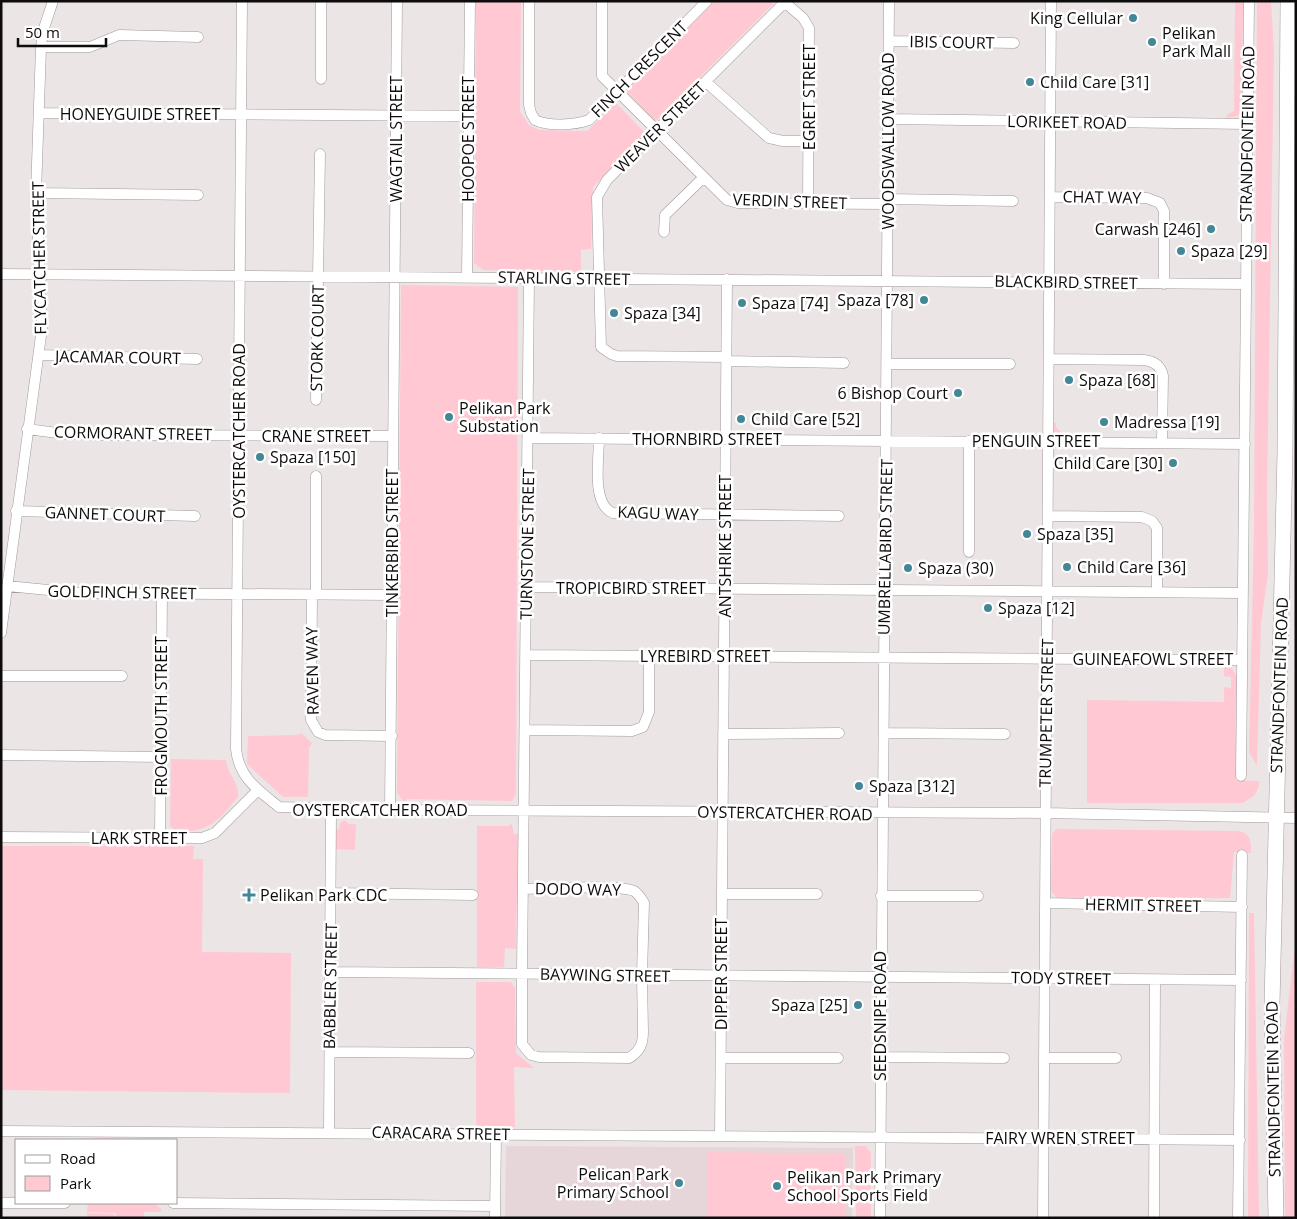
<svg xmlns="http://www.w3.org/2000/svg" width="1297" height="1219" font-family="'Open Sans',sans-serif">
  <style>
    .built { fill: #e6d6d9 }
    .green { fill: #ffc8d3 }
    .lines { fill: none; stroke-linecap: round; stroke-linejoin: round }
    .minor-casing { stroke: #a0999b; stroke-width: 11 }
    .primary-casing { stroke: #a0999b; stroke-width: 16 }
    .minor { stroke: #fff; stroke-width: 10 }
    .primary { stroke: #fff; stroke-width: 15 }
    .poi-dot { fill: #438796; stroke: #fff; stroke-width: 2 }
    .labels { text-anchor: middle; stroke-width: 5; stroke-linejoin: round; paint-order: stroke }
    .poi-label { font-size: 16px; fill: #0d0b0b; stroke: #fff; text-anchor: start }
    .street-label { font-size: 16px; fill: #0d0b0b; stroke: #fff }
  </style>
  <rect width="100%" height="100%" fill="#ece5e6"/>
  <path class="built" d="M506,1146l347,2 -1,70h-347z"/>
  <path class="green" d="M476,1h45l-1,111 9,13 10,5 48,1 29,-28 29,30 -52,54 -2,62 -10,1v22l-98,-2 -9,-7z
    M714,1h58l1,3 -118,118 -29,-31z
    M1235,1h8l-1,110 -5,5 -10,2v-3l7,-4z
    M1257,1h14l3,50 -7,442 1,80 -7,51 -4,142 -8,-14 5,-223z
    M401,285l117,2 -2,507 -4,7 -105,-2 -3,3 -7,-9z
    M1053,423h3v4l7,7 10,1v3l-14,-1 -6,-7z
    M1224,667l8,1 5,9 -1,103 23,1c0,13 -7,17 -17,22h-155v-103l137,2v-15l7,1v-11l-7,-1z
    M301,733l11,10 -3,5 -1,49h-25l-36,-33 1,-28 50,-1z
    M171,759l55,1c1,14 14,23 12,37 -21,25 -27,34 -61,35l-7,-6z
    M344,820l5,4h7l-1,26 -19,-1v-19l3,-1 1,-6z
    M512,824l2,10h4l-2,115 -11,-1 -1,19h-27v-141h30z
    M1056,829l182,2c13,2 13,11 13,22l-17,-1 -4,46 -172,1 -7,-8 1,-57z
    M1,846h193l-1,13h10l-1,93 89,1 -1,140 -289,-3z
    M1249,913h5l5,305h-11z
    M1296,938v280h-11l-1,-179z
    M476,982h35l4,6 1,65 18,15 -20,-1 1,60h-39z
    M93,1138l51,1 2,1h-59z
    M855,1146h11l5,7v65h-15z
    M707,1152l139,2v64h-139z
    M88,1203h66l7,6v3h-17v6h-28v-5l-29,-1z
    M87,1213l27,1v4h-27z"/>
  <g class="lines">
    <defs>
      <path id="minor" d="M242,1l-6,748c3,29 22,41 43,58l111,3 655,3 251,5
        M321,1v78
        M529,1v104l2,8 4,7c15,7 39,5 54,0l118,-119
        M602,1v75l125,124 11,3 150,1
        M783,1l20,17 6,10 -1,175
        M889,41l125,2
        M41,47h49l29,-12 79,2
        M706,82l63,56 14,3h26
        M39,113l430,3
        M888,119l358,5
        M36,193l162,2
        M1050,197l97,1 13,5 4,8v73
        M888,199l125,2
        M664,232l1,-17 38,-37
        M1,274l1244,10
        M467,277l3,-276
        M39,355l158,4
        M726,357l-109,-1 -6,-2 -10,-7 -4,-150 10,-17 179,-179
        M1049,359l95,1c10,1 17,6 19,16l-1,66
        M726,361l118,2
        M887,364h123
        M316,400l4,-246
        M27,429l38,5 30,1 297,1
        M528,438l717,6
        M599,438c0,21 -8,66 14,75l226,3
        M16,511l179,5
        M1049,516l93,1 10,4 5,7v64
        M969,552v-111
        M7,586l72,7 313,2
        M527,587l715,6
        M312,595l-1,125 7,12 7,3 67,1
        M316,595v-119
        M1,633l41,-305 -6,-135 5,-146 2,-16 10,-30
        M526,655l716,5
        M1,676h121
        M526,730l106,1 11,-4 6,-15v-56
        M884,733l121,1
        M723,734l116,-1
        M1,755l159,2
        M1241,776l8,-775
        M390,810l7,-809
        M1,837l201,1 13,-5 43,-43
        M160,838l2,-245
        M523,889c21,0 96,-5 111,2 5,3 7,7 10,12l-2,72 1,57c0,12 -3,19 -14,26l-90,-1 -8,-2 -9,-11v-71l7,-695
        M331,893l142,2
        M722,894h95
        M881,896h97
        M1045,903l197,4
        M330,972l911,8
        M330,1052l139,1
        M880,1057l124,1
        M721,1058h117
        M1044,1058h72
        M1,1131l1239,9
        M329,1132l2,-322
        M720,1136l7,-857
        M1,1203h64
        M173,1203l322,3
        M495,1218l1,-84
        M880,1218l9,-1217
        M1043,1218l8,-1217
        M1154,1218l1,-238
        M1238,1218l4,-363"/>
      <path id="primary" d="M1276,1218l-4,-214 13,-552 3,-451"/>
    </defs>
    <use href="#minor" class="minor-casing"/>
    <use href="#primary" class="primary-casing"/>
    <use href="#minor" class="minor"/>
    <use href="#primary" class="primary"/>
  </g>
  <g class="poi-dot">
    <circle cx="1133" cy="18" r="5"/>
    <circle cx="1152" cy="42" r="5"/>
    <circle cx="1030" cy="82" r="5"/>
    <circle cx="1211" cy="229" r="5"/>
    <circle cx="1181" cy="251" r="5"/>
    <circle cx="924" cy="300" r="5"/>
    <circle cx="742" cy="303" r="5"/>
    <circle cx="614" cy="313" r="5"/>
    <circle cx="1069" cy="380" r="5"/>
    <circle cx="958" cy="393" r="5"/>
    <circle cx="449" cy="417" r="5"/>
    <circle cx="741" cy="419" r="5"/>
    <circle cx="1104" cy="422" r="5"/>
    <circle cx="260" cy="457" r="5"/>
    <circle cx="1173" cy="463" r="5"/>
    <circle cx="1027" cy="534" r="5"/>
    <circle cx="1067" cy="567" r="5"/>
    <circle cx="908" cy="568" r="5"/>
    <circle cx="988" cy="608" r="5"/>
    <circle cx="859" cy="786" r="5"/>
    <path d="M246.5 887.5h5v5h5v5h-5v5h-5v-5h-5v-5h5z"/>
    <circle cx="858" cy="1005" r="5"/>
    <circle cx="679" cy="1183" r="5"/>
    <circle cx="777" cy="1186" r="5"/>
  </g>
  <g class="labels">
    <g class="poi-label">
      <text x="1123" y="24" text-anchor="end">King Cellular</text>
      <text x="1162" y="39">Pelikan<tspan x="1162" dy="18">Park Mall</tspan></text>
      <text x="1040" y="88">Child Care [31]</text>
      <text x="1201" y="235" text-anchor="end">Carwash [246]</text>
      <text x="1191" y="257">Spaza [29]</text>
      <text x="914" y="306" text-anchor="end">Spaza [78]</text>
      <text x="752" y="309">Spaza [74]</text>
      <text x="624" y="319">Spaza [34]</text>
      <text x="1079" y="386">Spaza [68]</text>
      <text x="948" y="399" text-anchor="end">6 Bishop Court</text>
      <text x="459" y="414">Pelikan Park<tspan x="459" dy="18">Substation</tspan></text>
      <text x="751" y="425">Child Care [52]</text>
      <text x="1114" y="428">Madressa [19]</text>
      <text x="270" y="463">Spaza [150]</text>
      <text x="1163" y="469" text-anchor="end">Child Care [30]</text>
      <text x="1037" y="540">Spaza [35]</text>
      <text x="1077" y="573">Child Care [36]</text>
      <text x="918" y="574">Spaza (30)</text>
      <text x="998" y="614">Spaza [12]</text>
      <text x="869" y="792">Spaza [312]</text>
      <text x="260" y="901">Pelikan Park CDC</text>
      <text x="848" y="1011" text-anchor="end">Spaza [25]</text>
      <text x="669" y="1180" text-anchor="end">Pelican Park<tspan x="669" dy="18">Primary School</tspan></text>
      <text x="787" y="1183">Pelikan Park Primary<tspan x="787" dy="18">School Sports Field</tspan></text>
    </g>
    <g class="street-label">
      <text transform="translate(952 42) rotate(1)" y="6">IBIS COURT</text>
      <text transform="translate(639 69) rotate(-45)" y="6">FINCH CRESCENT</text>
      <text transform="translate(809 97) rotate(-90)" y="6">EGRET STREET</text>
      <text x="140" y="120">HONEYGUIDE STREET</text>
      <text transform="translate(1067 122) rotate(1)" y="6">LORIKEET ROAD</text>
      <text transform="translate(660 127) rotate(-45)" y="6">WEAVER STREET</text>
      <text transform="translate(1247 134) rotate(-89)" y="6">STRANDFONTEIN ROAD</text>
      <text transform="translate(396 139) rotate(-90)" y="6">WAGTAIL STREET</text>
      <text transform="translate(468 139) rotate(-90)" y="6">HOOPOE STREET</text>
      <text transform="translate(888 141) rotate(-90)" y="6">WOODSWALLOW ROAD</text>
      <text transform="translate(1102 197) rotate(1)" y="6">CHAT WAY</text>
      <text transform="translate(790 201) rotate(2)" y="6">VERDIN STREET</text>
      <text transform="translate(39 258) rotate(-91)" y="6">FLYCATCHER STREET</text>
      <text transform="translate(564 278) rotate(1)" y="6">STARLING STREET</text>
      <text transform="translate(1066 282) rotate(1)" y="6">BLACKBIRD STREET</text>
      <text transform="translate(317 338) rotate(-89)" y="6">STORK COURT</text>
      <text transform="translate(118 357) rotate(1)" y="6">JACAMAR COURT</text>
      <text transform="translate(239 431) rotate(-90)" y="6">OYSTERCATCHER ROAD</text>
      <text transform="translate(133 433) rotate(1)" y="6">CORMORANT STREET</text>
      <text x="316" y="442">CRANE STREET</text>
      <text x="707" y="445">THORNBIRD STREET</text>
      <text x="1036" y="447">PENGUIN STREET</text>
      <text transform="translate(658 513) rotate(2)" y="6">KAGU WAY</text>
      <text transform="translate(105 514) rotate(2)" y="6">GANNET COURT</text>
      <text transform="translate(392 543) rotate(-90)" y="6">TINKERBIRD STREET</text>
      <text transform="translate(527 544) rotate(-89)" y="6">TURNSTONE STREET</text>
      <text transform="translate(725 546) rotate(-90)" y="6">ANTSHRIKE STREET</text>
      <text transform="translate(885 547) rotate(-89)" y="6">UMBRELLABIRD STREET</text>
      <text x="631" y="594">TROPICBIRD STREET</text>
      <text transform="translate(122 592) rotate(1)" y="6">GOLDFINCH STREET</text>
      <text x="705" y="662">LYREBIRD STREET</text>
      <text x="1153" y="665">GUINEAFOWL STREET</text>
      <text transform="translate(312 671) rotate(-91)" y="6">RAVEN WAY</text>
      <text transform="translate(1279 685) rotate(-88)" y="6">STRANDFONTEIN ROAD</text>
      <text transform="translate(1046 713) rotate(-89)" y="6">TRUMPETER STREET</text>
      <text transform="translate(161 716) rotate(-90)" y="6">FROGMOUTH STREET</text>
      <text x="380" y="816">OYSTERCATCHER ROAD</text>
      <text transform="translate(785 813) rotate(1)" y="6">OYSTERCATCHER ROAD</text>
      <text x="139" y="844">LARK STREET</text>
      <text transform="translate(578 889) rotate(1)" y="6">DODO WAY</text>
      <text transform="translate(1143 905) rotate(1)" y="6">HERMIT STREET</text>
      <text transform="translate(721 974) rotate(-90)" y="6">DIPPER STREET</text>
      <text transform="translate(605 975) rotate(1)" y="6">BAYWING STREET</text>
      <text transform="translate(1061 978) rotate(1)" y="6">TODY STREET</text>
      <text transform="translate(330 986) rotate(-89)" y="6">BABBLER STREET</text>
      <text transform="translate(880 1016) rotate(-90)" y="6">SEEDSNIPE ROAD</text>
      <text transform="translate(1273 1089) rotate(-91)" y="6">STRANDFONTEIN ROAD</text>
      <text transform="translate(441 1133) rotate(1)" y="6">CARACARA STREET</text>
      <text x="1060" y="1144">FAIRY WREN STREET</text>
    </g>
  </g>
  <rect width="1297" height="1219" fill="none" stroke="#0d0b0b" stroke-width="5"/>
  <rect x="15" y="1139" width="162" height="65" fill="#ffffff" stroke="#9e9d9d"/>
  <rect x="25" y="1155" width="25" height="8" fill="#ffffff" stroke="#9e9d9d"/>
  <text x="60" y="1164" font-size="15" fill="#0d0b0b">Road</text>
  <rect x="25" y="1176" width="25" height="15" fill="#ffc8d3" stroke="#9e9d9d"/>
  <text x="60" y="1189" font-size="15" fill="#0d0b0b">Park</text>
  <path d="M18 38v8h88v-8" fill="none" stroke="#0d0b0b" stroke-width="2.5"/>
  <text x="25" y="38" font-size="15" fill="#0d0b0b" stroke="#ffffff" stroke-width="4" paint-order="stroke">50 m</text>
</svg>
